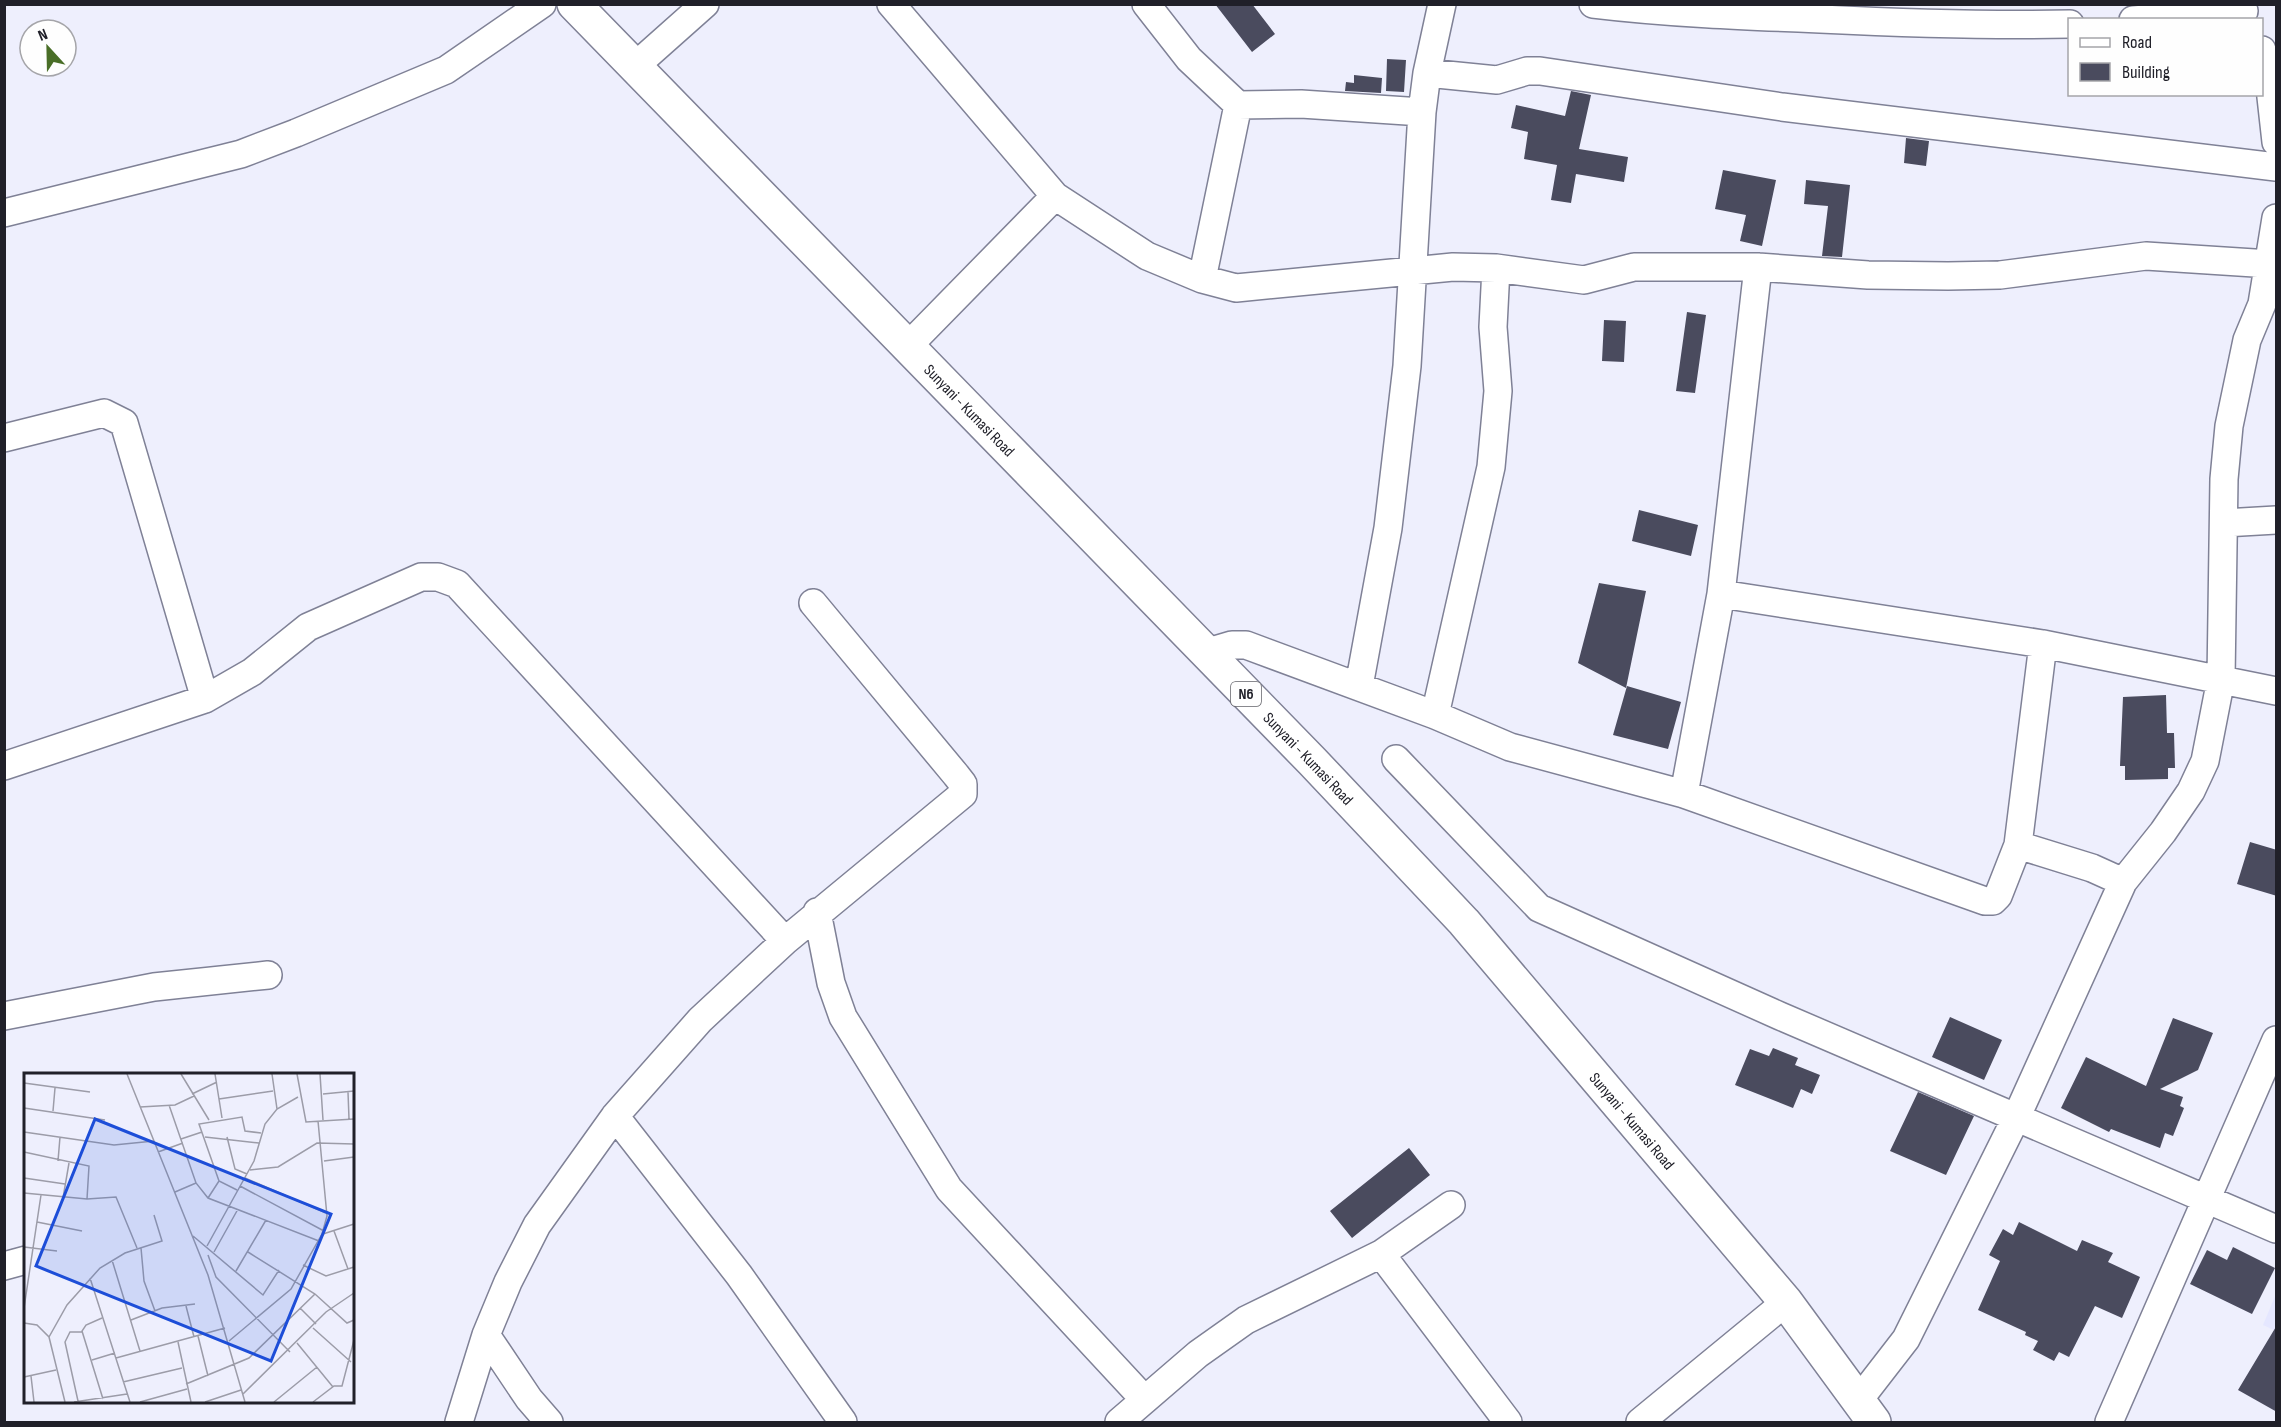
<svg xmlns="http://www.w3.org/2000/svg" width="2281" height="1427" font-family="'Sofia Sans Condensed',sans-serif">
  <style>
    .built { fill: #e5e7ff }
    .building { fill: #4a4b5e }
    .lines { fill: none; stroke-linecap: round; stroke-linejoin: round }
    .minor-casing { stroke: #7f8196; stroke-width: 30 }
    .major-casing { stroke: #7f8196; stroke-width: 36 }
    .minor { stroke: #fff; stroke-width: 27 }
    .major { stroke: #fff; stroke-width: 33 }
    .labels { text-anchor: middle; stroke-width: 6; stroke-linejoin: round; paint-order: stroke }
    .shield { fill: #fefefe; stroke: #636369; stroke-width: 1.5 }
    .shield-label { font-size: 15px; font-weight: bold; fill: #202029 }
    .street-label { font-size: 16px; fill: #202029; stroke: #fefefe }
    .inset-road { fill: none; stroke: #9c9ca8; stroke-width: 1.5 }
    .view { fill: #1d4ed8; fill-opacity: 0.15; stroke: #1d4ed8; stroke-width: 3 }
    .inset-edge { fill: none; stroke: #202029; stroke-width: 3 }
  </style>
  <rect width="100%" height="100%" fill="#eeeffd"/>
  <path class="built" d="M2276,1294v37l-13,-6z"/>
  <path class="building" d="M1215,4h37l23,30 -23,18z
    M1387,59l19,1 -2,32 -18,-1z
    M1354,75l28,3 -1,15 -36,-2 1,-9 8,1z
    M1571,91l20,4 -12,54 49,8 -4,25 -48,-8 -5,29 -20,-3 6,-35 -33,-6 4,-27 -17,-4 5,-23 49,11z
    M1906,138l23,3 -3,25 -22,-3z
    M1723,170l53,10 -14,66 -22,-5 6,-26 -31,-6z
    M1806,180l44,5 -8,72 -20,-1 6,-50 -24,-2z
    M1687,312l19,3 -11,78 -19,-2z
    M1604,320l22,1 -2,41 -22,-1z
    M1639,510l59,15 -7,31 -59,-15z
    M1599,583l47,8 -20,97 -48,-25z
    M1627,686l54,16 -13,47 -55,-14z
    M2166,695l1,38h7l1,35h-7v11l-43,1v-14h-5l3,-69z
    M2250,842l27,8v46l-40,-12z
    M1950,1017l52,23 -18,40 -52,-23z
    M2173,1018l40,15 -15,37 -38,19 23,8 -3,9 4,2 -11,28 -8,-3 -5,15 -49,-19 -2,3 -48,-24 25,-51 60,29z
    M1773,1048l25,10 -3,7 25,10 -8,19 -11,-5 -8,19 -58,-23 15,-36 19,7z
    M1918,1092l56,24 -28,59 -56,-24z
    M1409,1148l21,27 -78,63 -22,-27z
    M2019,1222l58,29 5,-11 31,13 -5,9 32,15 -18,41 -27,-12 -26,51 -10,-5 -5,9 -21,-11 5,-9 -13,-6 1,-3 -48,-22 22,-49 -11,-6 14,-26 10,6z
    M2233,1247l42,21 -23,46 -62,-30 17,-34 20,10z
    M2277,1325v87l-39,-22z"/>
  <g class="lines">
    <defs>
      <path id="minor" d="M891,4l164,192 92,60 55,23 34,9 217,-21 43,1 88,12 50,-13h124l110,8 80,1 52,-1 146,-19 124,8
        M1146,4l43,55 49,46 63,-1 121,8
        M1593,4c75,9 151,12 227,15 83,4 166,7 250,5
        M2133,20l111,-9
        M2262,50l7,29 7,63
        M633,68l72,-64
        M1427,73l70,7 30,-9h13l242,36 494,60
        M4,213l237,-59 55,-21 150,-63 96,-66
        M1202,279l36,-174
        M908,346l147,-150
        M4,438l100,-25 20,10 81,276
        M2224,523l52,-3
        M1721,594l322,50 233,47
        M1205,653l27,-8h14l189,70 75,32 174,47 301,107h8l5,-5 20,-51 25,-201
        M1359,686l29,-158 19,-162 15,-254 5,-39 15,-69
        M1435,715l56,-248 7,-76 -5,-64 3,-59
        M1396,759l143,149 241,108 496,213
        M4,766l201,-67 47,-27 56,-45 113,-50h17l19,7 328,357
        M1684,794l37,-200 37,-327
        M2018,845l74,23 31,14
        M817,912l14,71 12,34 106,172 195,210
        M4,1016l150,-29 114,-12
        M615,1116l124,159 104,147
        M1381,1254l127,168
        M4,1266l22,-6
        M486,1335l43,64 20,23
        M1858,1401l48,-62 111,-223 106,-234 40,-50 28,-41 14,-30 16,-82 3,-200 5,-53 18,-86 15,-36 14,-86
        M459,1422l27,-87 22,-53 29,-57 78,-109 85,-96 85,-79 178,-147v-10l-7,-9 -143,-172
        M1119,1422l79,-68 48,-34 135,-66 70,-49
        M1640,1422l146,-120
        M2109,1422l167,-382"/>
      <g id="major">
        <path id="s1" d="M574,4l738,757 152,161 322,380 88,120"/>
      </g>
    </defs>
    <use href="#minor" class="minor-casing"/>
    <use href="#major" class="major-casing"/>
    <use href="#minor" class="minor"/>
    <use href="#major" class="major"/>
  </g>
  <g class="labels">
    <rect class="shield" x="1231" y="682" width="30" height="24" rx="4.5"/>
    <g class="shield-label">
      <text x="1246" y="699">N6</text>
    </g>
    <g class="street-label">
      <text dy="6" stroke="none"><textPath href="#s1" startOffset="567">Sunyani - Kumasi Road</textPath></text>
      <text dy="6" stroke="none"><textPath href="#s1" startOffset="1053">Sunyani - Kumasi Road</textPath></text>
      <text dy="6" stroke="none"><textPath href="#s1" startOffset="1539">Sunyani - Kumasi Road</textPath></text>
    </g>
  </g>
  <g transform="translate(24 1073)">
    <rect width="330" height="330" fill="#eeeffd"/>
    <path class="inset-road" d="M103,1l81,201 37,127M157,1l28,46M191,1l7,44M248,1l5,35M273,1l9,48 48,-3M296,1l3,46M0,10l66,9M324,19l1,27M168,21l25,-12M299,21l31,-3M195,26l54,-8M145,32l27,78 12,15 111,43M116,34l35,-2 19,-9M0,35l81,12M29,38l2,-23M0,59l90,13 40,-4M181,64l54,6M203,64l8,32 12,5M157,66l21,-7M0,79l65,14 -2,33M134,79l25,-9M34,88l2,-24M300,88l30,-4M226,97l28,-3 39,-24 37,1M0,105l41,6M221,105l81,35M216,113l84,45M213,117l-18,-9 -20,-57 43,-7 3,14 16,2M151,119l21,-9M0,120l63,6 29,-2 21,51M39,125l6,-35M184,125l11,-17M13,149l45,9M310,158l14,38M299,161l31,-10M169,163l70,59 16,-25M183,173l47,-85 11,-37 12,-15 21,-12M0,174l33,4M117,175l3,33 11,30M190,179l24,-43M224,179l67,42 32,29 7,-3M184,182l8,22 74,75M88,187l28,91M279,192l23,11 28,-9M212,198l30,-51M66,205l40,124M162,233l8,31M0,235l17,-113M276,235l16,16M78,245l-16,7 -4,6 21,68M107,247l31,-12 33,-4M0,250l13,2 12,12 16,65M289,255l38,34M174,263l10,40M25,264l18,-32 33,-37 25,-15 37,-12 -8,-26M205,268l62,-52 31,-55 5,-18 -9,-95M154,269l13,60M273,270l36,44M92,285l109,-30M68,287l23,-7M7,303l3,26M0,304l32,-7M99,309l59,-14M162,311l63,-26 66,-64M219,321l83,-82 28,-19M54,328l-13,-59 5,-10h13M50,329l53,-8M116,329l47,-13M181,329l36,-12M250,329l43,-35M289,329l21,-16h8l12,-46"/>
    <path class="view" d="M71,46l236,95 -60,147 -235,-95z"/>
    <rect width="330" height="330" class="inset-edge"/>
  </g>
  <rect width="2281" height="1427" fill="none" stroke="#202029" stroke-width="12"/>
  <rect x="2068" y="18" width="195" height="78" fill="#fefefe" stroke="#a5a5a9" stroke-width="1.5"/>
  <rect x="2080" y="38" width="30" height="9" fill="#ffffff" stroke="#a5a5a9" stroke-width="1.5"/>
  <text x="2122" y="48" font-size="18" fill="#202029">Road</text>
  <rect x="2080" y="63" width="30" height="18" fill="#4a4b5e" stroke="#a5a5a9" stroke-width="1.5"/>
  <text x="2122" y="78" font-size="18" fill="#202029">Building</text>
  <g transform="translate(48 48) rotate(338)"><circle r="28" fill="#fefefe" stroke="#a5a5a9" stroke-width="1.5"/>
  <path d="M0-4.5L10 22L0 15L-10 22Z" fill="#496e27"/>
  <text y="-9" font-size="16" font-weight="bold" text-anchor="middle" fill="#202029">N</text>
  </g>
</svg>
